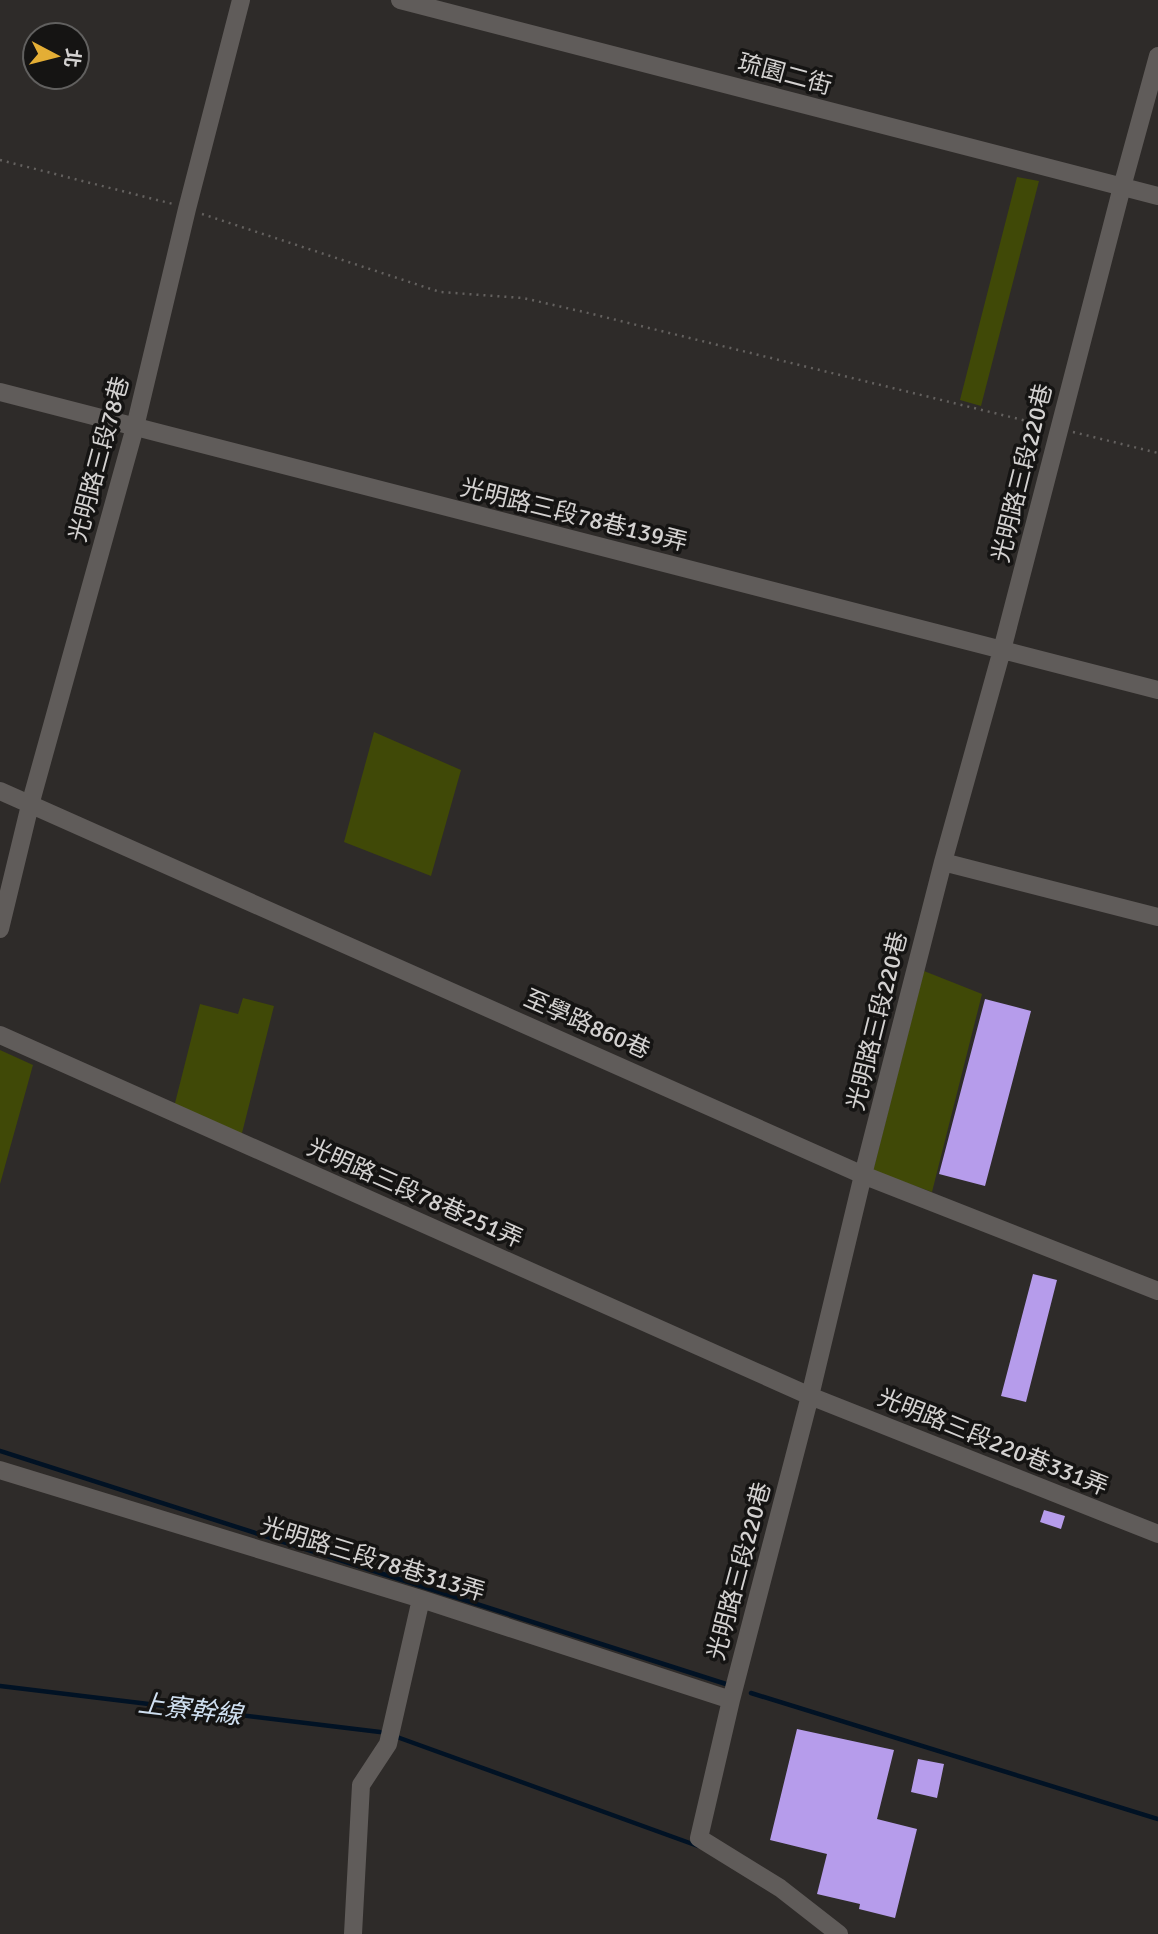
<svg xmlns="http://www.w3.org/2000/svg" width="1158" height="1934" font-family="Signika,'Noto Sans TC',sans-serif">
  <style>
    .green { fill: #404907 }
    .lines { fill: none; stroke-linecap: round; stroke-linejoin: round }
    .stream { stroke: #011224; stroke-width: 4.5 }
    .building { fill: #b69ceb }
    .path { stroke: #64615f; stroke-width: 2.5; stroke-dasharray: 2 5; stroke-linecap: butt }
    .minor { stroke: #605c5a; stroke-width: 18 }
    .labels { text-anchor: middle; stroke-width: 7; stroke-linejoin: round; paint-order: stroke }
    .street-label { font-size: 24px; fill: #d4d2d1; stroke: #151413 }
    .water-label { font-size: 26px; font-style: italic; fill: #cfdff0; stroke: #151413 }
  </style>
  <rect width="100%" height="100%" fill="#2e2b29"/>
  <path class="green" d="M1017,177l22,4 -58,225 -21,-6z
    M374,732l87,38 -30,106 -87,-34z
    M924,971l58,23 -50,198 -59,-21z
    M243,998l31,8 -33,131 -68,-26 27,-107 38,10z
    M0,1050l33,15 -33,119z"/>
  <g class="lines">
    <path class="stream" d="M0,1451l726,233
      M0,1686l380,46
      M751,1693l407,126
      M397,1737l301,109"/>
  </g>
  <path class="building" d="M985,999l46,12 -46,175 -46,-12z
    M1033,1274l24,6 -31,122 -25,-6z
    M1044,1510l21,6 -4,13 -21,-7z
    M797,1729l97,21 -17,69 40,10 -22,89 -36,-9 1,-5 -43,-10 10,-40 -57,-14z
    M918,1759l26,5 -7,34 -26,-6z"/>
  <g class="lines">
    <path class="path" d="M0,160l173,44
      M202,214l238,78 83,6 61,14 459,113
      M1073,432l85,21"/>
    <path class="minor" d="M400,0l758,196
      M0,392l1158,298
      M0,791l863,384 295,116
      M943,862l215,55
      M0,929l30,-124 105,-378 52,-218 54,-209
      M0,1035l810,361 348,138
      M0,1470l421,129 310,101
      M353,1934l8,-149 27,-41 33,-145
      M839,1934l-59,-46 -81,-50 32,-138 79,-304 53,-221 80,-313 59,-212 120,-463 36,-131"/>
  </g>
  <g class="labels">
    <g class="street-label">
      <text transform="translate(785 74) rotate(15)" y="8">琉園二街</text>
      <text transform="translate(99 459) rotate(-75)" y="8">光明路三段78巷</text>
      <text transform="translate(1022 473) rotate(-76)" y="8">光明路三段220巷</text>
      <text transform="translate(574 515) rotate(14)" y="8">光明路三段78巷139弄</text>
      <text transform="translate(877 1021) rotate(-76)" y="8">光明路三段220巷</text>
      <text transform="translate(587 1024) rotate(24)" y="8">至學路860巷</text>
      <text transform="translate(415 1193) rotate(24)" y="8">光明路三段78巷251弄</text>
      <text transform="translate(993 1442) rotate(22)" y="8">光明路三段220巷331弄</text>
      <text transform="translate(373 1559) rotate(17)" y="8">光明路三段78巷313弄</text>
      <text transform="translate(739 1571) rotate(-75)" y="8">光明路三段220巷</text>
    </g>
    <g class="water-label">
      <text transform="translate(190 1709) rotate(7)" y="9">上寮幹線</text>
    </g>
  </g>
  <g transform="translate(56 56) rotate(97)"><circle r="33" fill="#151413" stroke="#61605f" stroke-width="2"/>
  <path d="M0-5L12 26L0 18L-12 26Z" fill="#e4ae35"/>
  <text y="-10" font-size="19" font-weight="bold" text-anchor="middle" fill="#d4d2d1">北</text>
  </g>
</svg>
